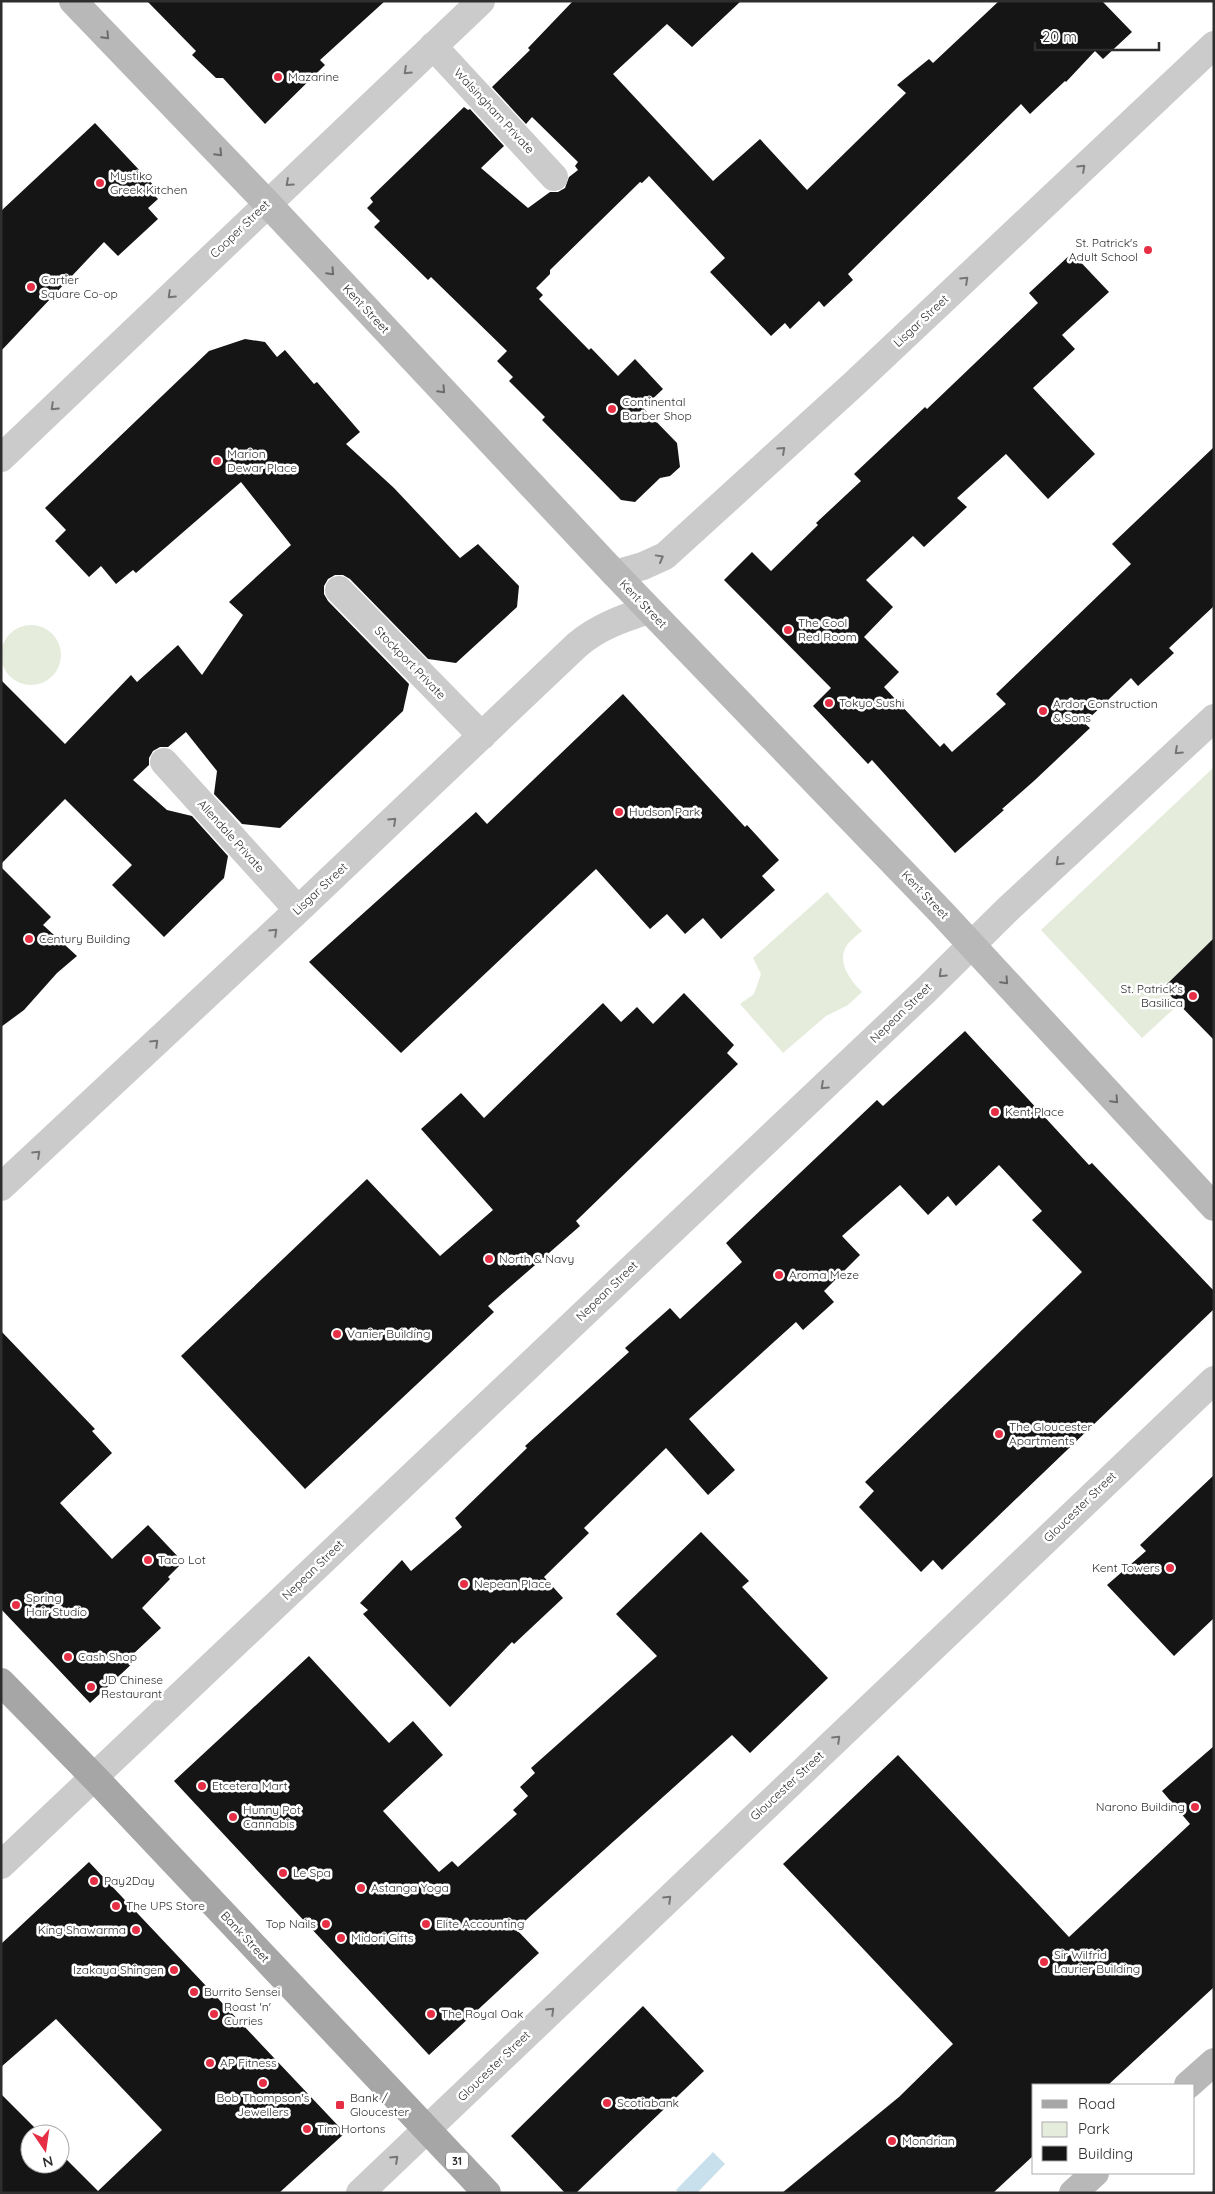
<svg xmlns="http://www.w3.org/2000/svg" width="1215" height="2194" font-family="Quicksand,sans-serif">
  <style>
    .green { fill: #e5ecdc }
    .water { fill: #c8dfec }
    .building { fill: #151515 }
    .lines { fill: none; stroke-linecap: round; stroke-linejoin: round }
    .street { stroke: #cbcbcb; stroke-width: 28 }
    .secondary { stroke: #b8b8b8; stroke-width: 28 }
    .primary { stroke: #a6a6a6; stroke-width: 28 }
    .oneway { stroke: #6c6c6c }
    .oneway2 { stroke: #757575 }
    .poi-dot { fill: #e62f45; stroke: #fff; stroke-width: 2 }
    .labels { text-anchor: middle; stroke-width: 5; stroke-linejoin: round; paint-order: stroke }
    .shield { fill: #fff; stroke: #6d6d6d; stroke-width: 1 }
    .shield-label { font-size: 11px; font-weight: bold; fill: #2e2e2e }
    .poi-label { font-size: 12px; fill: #2e2e2e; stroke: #fff; text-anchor: start }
    .street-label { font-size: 12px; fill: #2e2e2e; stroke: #fff }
  </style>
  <rect width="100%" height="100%" fill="#fff"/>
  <path class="green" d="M1 655a30 30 0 1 1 60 0a30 30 0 1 1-60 0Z
    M1214,767v171l-46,45 -2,-1 -3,3 16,19 -37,34 -101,-108z
    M827,892l35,39c-5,4 -11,9 -15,14 -11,17 3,35 15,47l-14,13 -22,11 -43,37 -43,-49 14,-10 7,-20 -8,-16z"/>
  <path class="water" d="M713,2152l12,12 -28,29h-18l-3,-3z"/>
  <path class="building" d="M147,1h238l-65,59 5,5 -60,59 -42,-46h-7l-24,-23 4,-4z
    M573,1h168l-49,46 -25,-23 -54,50 100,107 47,-42 47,51 99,-97 -9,-8 32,-26 4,4 66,-62h103l30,31 -29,27 -8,-8 -29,31 -1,-1 -35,33 -9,-10 -173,170 5,6 -29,27 -5,-6 -29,28 -5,-6 -14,13 -61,-64 15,-14 -76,-82 -7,7 -2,-1 -90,88v4l-14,14 7,7 -4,4 50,51 2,-2 27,28 17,-17 28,30 -20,19 34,35 3,24 -10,9 -10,2 -25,24 -14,-2 -79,-80 3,-3 -36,-36 4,-4 -16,-16 10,-10 -76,-74 -3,3 -54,-53 6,-6 -13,-13 6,-6 -3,-4 94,-91 4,3 2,-1 34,37 -23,22 47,40 22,-16h8l7,-4 4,-11 9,-7 -3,-4 3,-4 -46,-45 -6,7 -34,-37 38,-37 -2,-2z
    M95,123l64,68 -5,4 4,4 -10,9 10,11 -40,37 -14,-14 -103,109v-140z
    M1072,253l37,39 -47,43 13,14 -42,39 62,66 -47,45 -42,-45 -49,44 10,9 -43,40 -11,-11 -47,44 27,27 -29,30 35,35 -15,15 56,60 4,-4 8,9 54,-48 -10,-10 135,-130 -19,-20 102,-97v159l-45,42 5,5 -36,33 -7,-8 -47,45 6,5 -55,52 -33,29 2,1 -49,43 -83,-93 -4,4 -55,-58 18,-18 -107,-108 28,-28 19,19 47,-46 -2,-2 45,-42 -7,-7 71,-67 2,2 111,-106 -9,-10z
    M245,339l20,3 12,15 8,-7 29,34 3,-2 43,50 -14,12 48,44 66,70 18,-14 41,42 -2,21 -61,56 -28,-4 -78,-80 -7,-4h-8l-7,4 -4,7v8l4,7 81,83 -6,27 -123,117 -38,-4 -28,-30 3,-23 -31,-39 -18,15h-8l-7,4 -4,7v7l-16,15 34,30 25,6 36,40 -4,22 -60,59 -52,-52 20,-20 -67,-66 -64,65v-184l64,64 66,-69 6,7 41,-37 24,30 41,-60 -14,-13 62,-57 -50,-63 -105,91 -3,-3 -17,14 -15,-18 -12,11 -34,-36 11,-11 -21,-22 164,-157z
    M623,694l122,133 2,-2 32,35 -17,16 13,14 -54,49 -18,-21 -18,16 -18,-20 -17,15 -54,-60 -195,184 -92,-91 167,-150 11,12z
    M1,867l50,50 -8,8 34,31 -20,17 -33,37 -23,17z
    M1214,938v102l-51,-52z
    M684,993l50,52 -7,8 11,11 -162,157 4,5 -92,80 6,6 -189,177 -124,-133 186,-177 73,77 53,-46 -72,-81 40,-36 23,25 119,-115 18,19 16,-15 16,17z
    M965,1031l124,134 3,-2 122,128v18l-272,261 -9,-10 -12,12 -62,-65 15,-16 -9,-9 217,-210 -50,-52 10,-9 -43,-46 -43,41 -8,-10 -20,19 -28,-30 -58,51 18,19 -36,36 10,11 -31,28 -7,-8 -107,97 46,51 -27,25 -42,-47 -82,80 5,5 -45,44 19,21 -49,46 -2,-2 -62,65 -87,-93 5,-4 -8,-7 42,-43 9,11 51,-44 -7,-9 72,-70 -2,-2 104,-94 -4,-4 45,-40 10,11 62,-57 -16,-19 151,-143 6,6z
    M1,1331l94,98 -3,2 20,22 -52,50 52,56 36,-34 35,37 -15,15 2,2 -28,29 19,20 -30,28 4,5 -45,42 -89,-94z
    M1214,1475v143l-40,38 -67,-71 39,-34 -6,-6z
    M701,1532l48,49 -7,6 86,91 -78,75 -18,-18 -216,194 23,24 -110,102 -255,-274 135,-125 80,87 24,-22 30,34 -60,56 56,61 13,-11 6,6 59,-53 -4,-4 15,-14 -8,-9 15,-14 -4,-5 126,-112 -41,-42z
    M1214,1746v241l-106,98h-74v70l-41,38h-211l117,-96 54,-53 -170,-180 115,-109 171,182 121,-113 -28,-33z
    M89,1862l256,271 -66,60h-278v-99l40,40h-11v30h30v-11l38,38 64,-61 -106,-111 -55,48v-123z
    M643,2006l61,65 -128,122h-11l-54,-57z"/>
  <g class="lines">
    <path class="street" d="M433,46l121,131
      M1,458l480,-457
      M615,574l28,-8 22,-10 190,-173 359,-338
      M339,590l143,146
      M164,762l134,148
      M1,1187l297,-277 279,-265c21,-18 46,-27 72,-35
      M1,1865l925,-875 82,-81 206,-191
      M360,2193l854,-813"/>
    <path class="secondary" d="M73,1l194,202 348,371 327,339 272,294
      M1188,2085l26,-23
      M1073,2193l22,-20"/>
    <path class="primary" d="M1,1682l94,96 392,415"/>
  </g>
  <defs><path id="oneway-chevron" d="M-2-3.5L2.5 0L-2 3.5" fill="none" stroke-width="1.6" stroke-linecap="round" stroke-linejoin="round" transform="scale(1.25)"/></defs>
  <g class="oneway">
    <use href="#oneway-chevron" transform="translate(106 36) rotate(46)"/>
    <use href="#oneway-chevron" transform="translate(219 153) rotate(46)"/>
    <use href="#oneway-chevron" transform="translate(331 272) rotate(47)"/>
    <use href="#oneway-chevron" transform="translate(442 390) rotate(47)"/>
    <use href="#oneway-chevron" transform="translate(1005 981) rotate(47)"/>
    <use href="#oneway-chevron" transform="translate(1115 1100) rotate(47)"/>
  </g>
  <g class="oneway2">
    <use href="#oneway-chevron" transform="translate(407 71) rotate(137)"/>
    <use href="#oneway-chevron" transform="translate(1082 168) rotate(-43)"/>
    <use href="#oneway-chevron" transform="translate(289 183) rotate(138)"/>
    <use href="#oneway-chevron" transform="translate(965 280) rotate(-43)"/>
    <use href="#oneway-chevron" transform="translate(171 295) rotate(136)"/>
    <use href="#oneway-chevron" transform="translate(54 407) rotate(136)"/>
    <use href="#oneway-chevron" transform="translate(782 450) rotate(-42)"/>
    <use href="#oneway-chevron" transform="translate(660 558) rotate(-29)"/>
    <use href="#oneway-chevron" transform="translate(1178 751) rotate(137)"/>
    <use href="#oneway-chevron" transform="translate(393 821) rotate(-43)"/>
    <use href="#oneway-chevron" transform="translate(1059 862) rotate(137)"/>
    <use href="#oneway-chevron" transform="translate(274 932) rotate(-43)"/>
    <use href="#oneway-chevron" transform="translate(942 974) rotate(136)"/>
    <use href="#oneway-chevron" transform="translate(155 1043) rotate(-44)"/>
    <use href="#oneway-chevron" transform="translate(824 1086) rotate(137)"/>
    <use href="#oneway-chevron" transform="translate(37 1154) rotate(-43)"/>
    <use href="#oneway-chevron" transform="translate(837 1739) rotate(-44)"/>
    <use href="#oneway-chevron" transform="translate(668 1899) rotate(-44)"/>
    <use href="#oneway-chevron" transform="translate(551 2011) rotate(-44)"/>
    <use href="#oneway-chevron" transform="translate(395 2159) rotate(-43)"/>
  </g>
  <g class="poi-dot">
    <circle cx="278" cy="77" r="5"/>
    <circle cx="100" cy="183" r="5"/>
    <circle cx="1148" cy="250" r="5"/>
    <circle cx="31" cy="287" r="5"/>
    <circle cx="612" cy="409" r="5"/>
    <circle cx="217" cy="461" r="5"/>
    <circle cx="788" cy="630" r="5"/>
    <circle cx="829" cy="703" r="5"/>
    <circle cx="1043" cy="711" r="5"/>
    <circle cx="619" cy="812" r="5"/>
    <circle cx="29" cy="939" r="5"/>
    <circle cx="1193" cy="996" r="5"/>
    <circle cx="995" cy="1112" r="5"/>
    <circle cx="489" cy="1259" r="5"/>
    <circle cx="779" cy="1275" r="5"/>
    <circle cx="337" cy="1334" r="5"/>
    <circle cx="999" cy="1434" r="5"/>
    <circle cx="148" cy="1560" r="5"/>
    <circle cx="1170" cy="1568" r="5"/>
    <circle cx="464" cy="1584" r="5"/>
    <circle cx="16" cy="1605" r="5"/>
    <circle cx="68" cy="1657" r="5"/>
    <circle cx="91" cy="1687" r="5"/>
    <circle cx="202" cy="1786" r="5"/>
    <circle cx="1195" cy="1807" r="5"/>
    <circle cx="233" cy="1817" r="5"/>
    <circle cx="283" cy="1873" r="5"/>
    <circle cx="94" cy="1881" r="5"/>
    <circle cx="361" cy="1888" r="5"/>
    <circle cx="116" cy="1906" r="5"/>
    <circle cx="326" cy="1924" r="5"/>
    <circle cx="426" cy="1924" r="5"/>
    <circle cx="136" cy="1930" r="5"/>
    <circle cx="341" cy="1938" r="5"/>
    <circle cx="1044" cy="1962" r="5"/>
    <circle cx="174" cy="1970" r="5"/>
    <circle cx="194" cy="1992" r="5"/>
    <circle cx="214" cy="2014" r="5"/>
    <circle cx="431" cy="2014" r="5"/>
    <circle cx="210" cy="2063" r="5"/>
    <circle cx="263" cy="2083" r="5"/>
    <circle cx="607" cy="2103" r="5"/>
    <rect x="335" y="2100" width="10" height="10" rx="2.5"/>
    <circle cx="307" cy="2129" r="5"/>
    <circle cx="892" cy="2141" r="5"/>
  </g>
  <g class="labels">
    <rect class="shield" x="446" y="2152.5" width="22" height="17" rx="4"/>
    <g class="shield-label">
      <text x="457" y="2165">31</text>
    </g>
    <g class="poi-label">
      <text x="288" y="81">Mazarine</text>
      <text x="110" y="180">Mystiko<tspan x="110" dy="14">Greek Kitchen</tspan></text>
      <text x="1138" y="247" text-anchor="end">St. Patrick's<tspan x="1138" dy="14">Adult School</tspan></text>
      <text x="41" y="284">Cartier<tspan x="41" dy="14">Square Co-op</tspan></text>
      <text x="622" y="406">Continental<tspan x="622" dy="14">Barber Shop</tspan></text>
      <text x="227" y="458">Marion<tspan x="227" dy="14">Dewar Place</tspan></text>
      <text x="798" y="627">The Cool<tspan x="798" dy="14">Red Room</tspan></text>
      <text x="839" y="707">Tokyo Sushi</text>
      <text x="1053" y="708">Ardor Construction<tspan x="1053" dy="14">&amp; Sons</tspan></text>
      <text x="629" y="816">Hudson Park</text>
      <text x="39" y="943">Century Building</text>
      <text x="1183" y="993" text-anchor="end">St. Patrick's<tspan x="1183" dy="14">Basilica</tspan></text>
      <text x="1005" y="1116">Kent Place</text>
      <text x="499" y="1263">North &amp; Navy</text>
      <text x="789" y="1279">Aroma Meze</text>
      <text x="347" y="1338">Vanier Building</text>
      <text x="1009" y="1431">The Gloucester<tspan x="1009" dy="14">Apartments</tspan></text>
      <text x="158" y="1564">Taco Lot</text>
      <text x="1160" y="1572" text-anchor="end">Kent Towers</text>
      <text x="474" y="1588">Nepean Place</text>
      <text x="26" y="1602">Spring<tspan x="26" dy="14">Hair Studio</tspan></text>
      <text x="78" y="1661">Cash Shop</text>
      <text x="101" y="1684">JD Chinese<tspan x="101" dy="14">Restaurant</tspan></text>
      <text x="212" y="1790">Etcetera Mart</text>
      <text x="1185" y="1811" text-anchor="end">Narono Building</text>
      <text x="243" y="1814">Hunny Pot<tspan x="243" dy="14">Cannabis</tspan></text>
      <text x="293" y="1877">Le Spa</text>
      <text x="104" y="1885">Pay2Day</text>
      <text x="371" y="1892">Astanga Yoga</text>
      <text x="126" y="1910">The UPS Store</text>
      <text x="316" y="1928" text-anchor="end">Top Nails</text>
      <text x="436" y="1928">Elite Accounting</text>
      <text x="126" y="1934" text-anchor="end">King Shawarma</text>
      <text x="351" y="1942">Midori Gifts</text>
      <text x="1054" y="1959">Sir Wilfrid<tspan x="1054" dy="14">Laurier Building</tspan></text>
      <text x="164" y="1974" text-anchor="end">Izakaya Shingen</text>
      <text x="204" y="1996">Burrito Sensei</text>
      <text x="224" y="2011">Roast 'n'<tspan x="224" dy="14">Curries</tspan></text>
      <text x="441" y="2018">The Royal Oak</text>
      <text x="220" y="2067">AP Fitness</text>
      <text x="263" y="2102" text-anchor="middle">Bob Thompson's<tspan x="263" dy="14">Jewellers</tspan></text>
      <text x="350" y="2102">Bank /<tspan x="350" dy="14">Gloucester</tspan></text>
      <text x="617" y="2107">Scotiabank</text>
      <text x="317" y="2133">Tim Hortons</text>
      <text x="902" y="2145">Mondrian</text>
    </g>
    <g class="street-label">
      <text transform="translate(494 111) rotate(47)" y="4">Walsingham Private</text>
      <text transform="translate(240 229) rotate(-44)" y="4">Cooper Street</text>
      <text transform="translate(366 309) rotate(47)" y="4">Kent Street</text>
      <text transform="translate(921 321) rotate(-43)" y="4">Lisgar Street</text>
      <text transform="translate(643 604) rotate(46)" y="4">Kent Street</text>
      <text transform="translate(410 663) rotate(46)" y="4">Stockport Private</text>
      <text transform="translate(231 836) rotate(48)" y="4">Allendale Private</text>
      <text transform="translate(320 889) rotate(-43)" y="4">Lisgar Street</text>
      <text transform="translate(925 895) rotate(46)" y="4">Kent Street</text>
      <text transform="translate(901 1013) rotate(-44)" y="4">Nepean Street</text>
      <text transform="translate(607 1291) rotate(-44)" y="4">Nepean Street</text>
      <text transform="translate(1080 1507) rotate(-44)" y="4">Gloucester Street</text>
      <text transform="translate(313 1570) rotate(-44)" y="4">Nepean Street</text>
      <text transform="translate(787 1786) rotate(-43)" y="4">Gloucester Street</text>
      <text transform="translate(245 1937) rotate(47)" y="4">Bank Street</text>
      <text transform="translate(494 2066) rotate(-44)" y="4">Gloucester Street</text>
    </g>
  </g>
  <rect width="1215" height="2194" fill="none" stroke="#2e2e2e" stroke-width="5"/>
  <rect x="1032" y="2084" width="162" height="90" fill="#ffffff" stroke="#ababab"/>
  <rect x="1042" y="2100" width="25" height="8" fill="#a6a6a6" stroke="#ababab"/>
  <text x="1078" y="2109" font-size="15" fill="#2e2e2e">Road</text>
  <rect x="1042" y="2122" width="25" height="15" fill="#e5ecdc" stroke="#ababab"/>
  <text x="1078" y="2134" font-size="15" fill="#2e2e2e">Park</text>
  <rect x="1042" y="2146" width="25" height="15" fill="#151515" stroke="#ababab"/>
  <text x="1078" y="2159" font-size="15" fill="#2e2e2e">Building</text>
  <g transform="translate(45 2149) rotate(167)"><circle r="24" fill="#ffffff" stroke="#ababab"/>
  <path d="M0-4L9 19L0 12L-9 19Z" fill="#e62f45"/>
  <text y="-8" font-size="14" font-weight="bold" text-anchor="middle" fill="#2e2e2e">N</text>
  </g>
  <path d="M1035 42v8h124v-8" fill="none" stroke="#2e2e2e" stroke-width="2.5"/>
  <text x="1042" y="42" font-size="15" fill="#2e2e2e" stroke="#ffffff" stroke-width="4" paint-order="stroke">20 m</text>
</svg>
